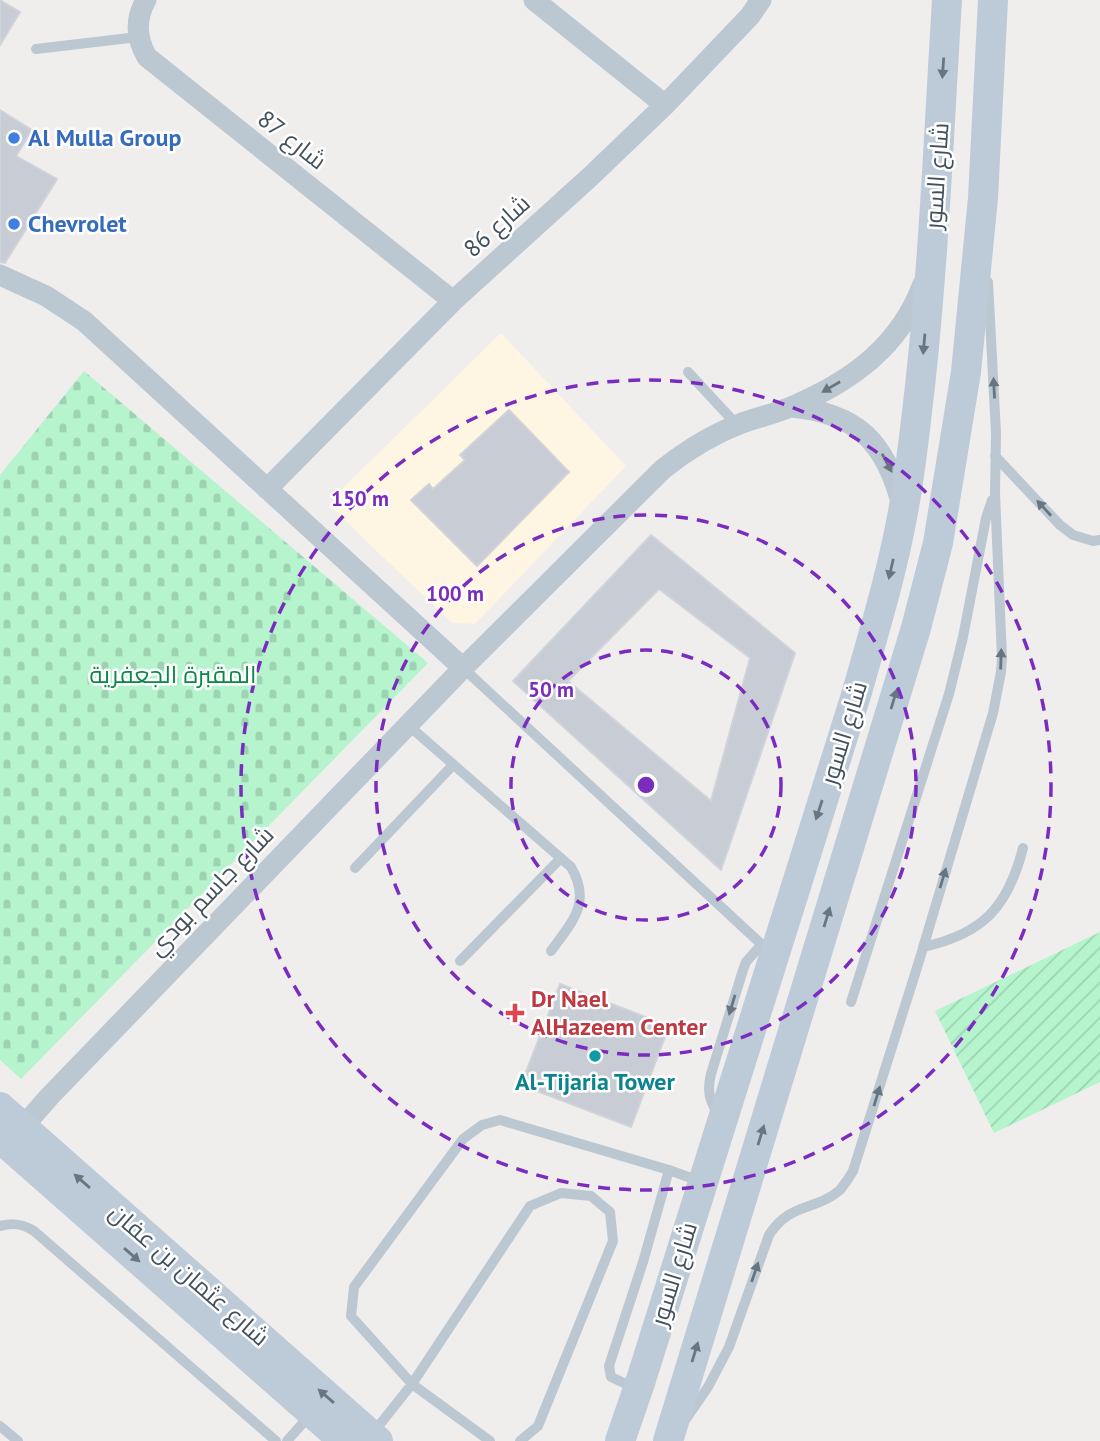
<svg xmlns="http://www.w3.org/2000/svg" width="1100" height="1441" font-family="'PT Sans',Cairo,sans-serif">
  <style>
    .commercial { fill: #fef6e3 }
    .cemetery { fill: url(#cemetery-stones) }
    .garden { fill: url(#garden-furrows) }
    .building { fill: #c8ccd4; stroke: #d0d3da; stroke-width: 2; fill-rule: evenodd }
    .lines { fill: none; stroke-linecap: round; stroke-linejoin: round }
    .lane { stroke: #bbc8d2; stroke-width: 10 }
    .street { stroke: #bbc8d2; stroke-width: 21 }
    .secondary { stroke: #bdcbd9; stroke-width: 30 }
    .oneway { fill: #687682 }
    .oneway2 { fill: #677580 }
    .ring { fill: none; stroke: #7b2cbf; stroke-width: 3.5; stroke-dasharray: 12 9 }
    .shop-dot { fill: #3f7fe0; stroke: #fff; stroke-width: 2.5 }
    .health-dot { fill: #e0444e; stroke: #fff; stroke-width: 2.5 }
    .culture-dot { fill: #0f9aa8; stroke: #fff; stroke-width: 2.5 }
    .labels { text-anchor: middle; stroke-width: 5; stroke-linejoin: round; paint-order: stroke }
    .shop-label { font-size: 24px; font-weight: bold; fill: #366cbe; stroke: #fff; text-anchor: start }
    .street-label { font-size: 24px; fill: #43515d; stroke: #fff }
    .park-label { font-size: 24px; fill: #0b8747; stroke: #fff }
    .health-label { font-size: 24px; font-weight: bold; fill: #be3a42; stroke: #fff; text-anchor: start }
    .culture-label { font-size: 24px; font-weight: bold; fill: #0d838f; stroke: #fff }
    .centre { fill: #7b2cbf; stroke: #fff; stroke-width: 3.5 }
    .ring-label { font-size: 21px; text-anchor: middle; font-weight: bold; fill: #7b2cbf; stroke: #fff; stroke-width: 5; stroke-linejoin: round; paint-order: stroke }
  </style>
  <defs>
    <pattern id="cemetery-stones" width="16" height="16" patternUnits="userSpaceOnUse" patternTransform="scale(1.75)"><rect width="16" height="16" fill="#b5f4cc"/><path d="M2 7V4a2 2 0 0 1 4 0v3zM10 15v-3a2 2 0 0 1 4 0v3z" fill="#9dd3b2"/></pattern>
    <pattern id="garden-furrows" width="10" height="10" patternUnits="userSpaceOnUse" patternTransform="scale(1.75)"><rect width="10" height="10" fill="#b5f4cc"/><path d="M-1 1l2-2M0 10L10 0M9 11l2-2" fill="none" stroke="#9dd3b2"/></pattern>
  </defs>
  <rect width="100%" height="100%" fill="#f0eded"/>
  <path class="commercial" d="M501,333l125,133 -151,158 -23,-1 -117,-112 2,-17z"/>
  <path class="cemetery" d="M84,371l344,292 -407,416 -21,-19v-585z"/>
  <path class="garden" d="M1100,932v150l-106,51 -59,-122z"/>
  <path class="building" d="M0,0l20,12 -20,33z
    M0,110l32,20 -16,26 41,23 -52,84 -5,-1z
    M509,410l60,62 -92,94 -66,-66 18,-16 4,5 32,-29 -5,-5z
    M651,535l144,118 -74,217 -208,-189zM659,589l91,69 -39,143 -143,-120z
    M560,984l109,42 -38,101 -110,-42z"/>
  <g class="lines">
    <path class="lane" d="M36,49l102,-12
      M688,372l49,53
      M995,456l65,69 13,10 20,6 7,-1
      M463,668l309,286
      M408,725l163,142c21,36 1,55 -20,84
      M355,868l98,-103
      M923,947c60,-13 85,-40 100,-99
      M460,961l101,-103
      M851,1002l98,-308 14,-57 23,-119 6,-18
      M718,1114c-9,-14 -11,-24 -7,-40l32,-104 3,-8 15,-17
      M0,1226c13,-4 23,-2 34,5l242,210
      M636,1383h-12l-13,-6 -2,-11 34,-104 26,-92
      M686,1419l22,-32 21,-40 40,-112c21,-33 47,-24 71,-45 5,-6 9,-12 13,-19l67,-213 73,-245 8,-41 1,-14 -7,-165 1,-60 -8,-151
      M0,1426l18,15
      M373,1433l39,-49 118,-178 31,-13 30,3 19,16 3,29 -75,185 -18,15
      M287,1441l23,-26
      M490,1441l-78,-57 -61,-68 3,-29 109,-148 19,-14 18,-5 169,50 33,12"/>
    <path class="street" d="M146,0c-11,19 -10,38 1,57l306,244
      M534,0l131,105
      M0,275l46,21 38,25 379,347
      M791,407c66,6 95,35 111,99
      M267,489l186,-188 138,-125 74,-71 85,-89 11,-16
      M15,1136l34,-39 414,-429 200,-199c24,-19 50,-35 79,-46 17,-6 35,-10 51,-17 59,-25 107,-60 130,-122"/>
    <path class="secondary" d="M0,1107l378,334
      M0,1138l344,303
      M620,1441l20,-58 217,-691c17,-60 35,-119 46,-180 8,-42 12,-84 17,-126 14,-128 19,-257 27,-386
      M668,1441l248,-813 22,-85 28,-171 17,-174 10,-198"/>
  </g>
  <defs><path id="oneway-solid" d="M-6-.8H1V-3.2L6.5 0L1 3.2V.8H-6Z" transform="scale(1.75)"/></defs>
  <g class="oneway">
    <use href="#oneway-solid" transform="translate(943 68) rotate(94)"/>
    <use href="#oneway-solid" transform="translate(924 344) rotate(95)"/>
    <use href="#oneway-solid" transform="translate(891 569) rotate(103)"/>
    <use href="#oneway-solid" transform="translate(894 699) rotate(-73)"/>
    <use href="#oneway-solid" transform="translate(819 810) rotate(108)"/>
    <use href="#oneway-solid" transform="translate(827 917) rotate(-73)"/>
    <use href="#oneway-solid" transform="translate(761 1135) rotate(-73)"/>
    <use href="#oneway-solid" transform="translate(82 1181) rotate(-139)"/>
    <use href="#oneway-solid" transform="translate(132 1255) rotate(41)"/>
    <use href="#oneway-solid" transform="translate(695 1352) rotate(-73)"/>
    <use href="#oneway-solid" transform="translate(326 1396) rotate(-139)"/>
  </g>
  <g class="oneway2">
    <use href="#oneway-solid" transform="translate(831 387) rotate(150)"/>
    <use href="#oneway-solid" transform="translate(994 388) rotate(-93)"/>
    <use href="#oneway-solid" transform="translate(887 463) rotate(62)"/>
    <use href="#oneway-solid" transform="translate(1044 508) rotate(-133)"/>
    <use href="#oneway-solid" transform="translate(1001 659) rotate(-88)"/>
    <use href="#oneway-solid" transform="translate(943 878) rotate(-73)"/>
    <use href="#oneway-solid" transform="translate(732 1005) rotate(107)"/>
    <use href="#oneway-solid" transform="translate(877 1096) rotate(-73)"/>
    <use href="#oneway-solid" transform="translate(755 1272) rotate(-71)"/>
  </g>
  <g class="ring">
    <circle cx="646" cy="785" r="135"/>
    <circle cx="646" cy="785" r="270"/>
    <circle cx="646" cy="785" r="405"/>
  </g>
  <g class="shop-dot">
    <circle cx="14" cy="138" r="7"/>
    <circle cx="14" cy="224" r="7"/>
  </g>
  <path class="health-dot" d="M511.5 1002.5h7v7h7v7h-7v7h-7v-7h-7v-7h7z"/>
  <circle class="culture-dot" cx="595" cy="1056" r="7"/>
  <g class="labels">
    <g class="shop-label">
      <text x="28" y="146">Al Mulla Group</text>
      <text x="28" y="232">Chevrolet</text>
    </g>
    <g class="street-label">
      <text transform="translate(292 140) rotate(38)" y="8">شارع 87</text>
      <text transform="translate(937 176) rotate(-86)" y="8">شارع السور</text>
      <text transform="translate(497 226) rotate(-42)" y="8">شارع 86</text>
      <text transform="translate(844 733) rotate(-73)" y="8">شارع السور</text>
      <text transform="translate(211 891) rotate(-46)" y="8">شارع جاسم بودي</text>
      <text transform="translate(674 1274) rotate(-73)" y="8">شارع السور</text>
      <text transform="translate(189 1275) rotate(41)" y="8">شارع عثمان بن عفان</text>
    </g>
    <g class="park-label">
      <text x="173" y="683">المقبرة الجعفرية</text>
    </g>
    <g class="health-label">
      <text x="531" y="1007">Dr Nael<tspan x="531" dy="28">AlHazeem Center</tspan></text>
    </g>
    <g class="culture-label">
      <text x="595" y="1090">Al-Tijaria Tower</text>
    </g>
  </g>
  <circle cx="646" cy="785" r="10" class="centre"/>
  <g class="ring-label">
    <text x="360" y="506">150 m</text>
    <text x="455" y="601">100 m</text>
    <text x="551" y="697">50 m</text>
  </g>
</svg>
